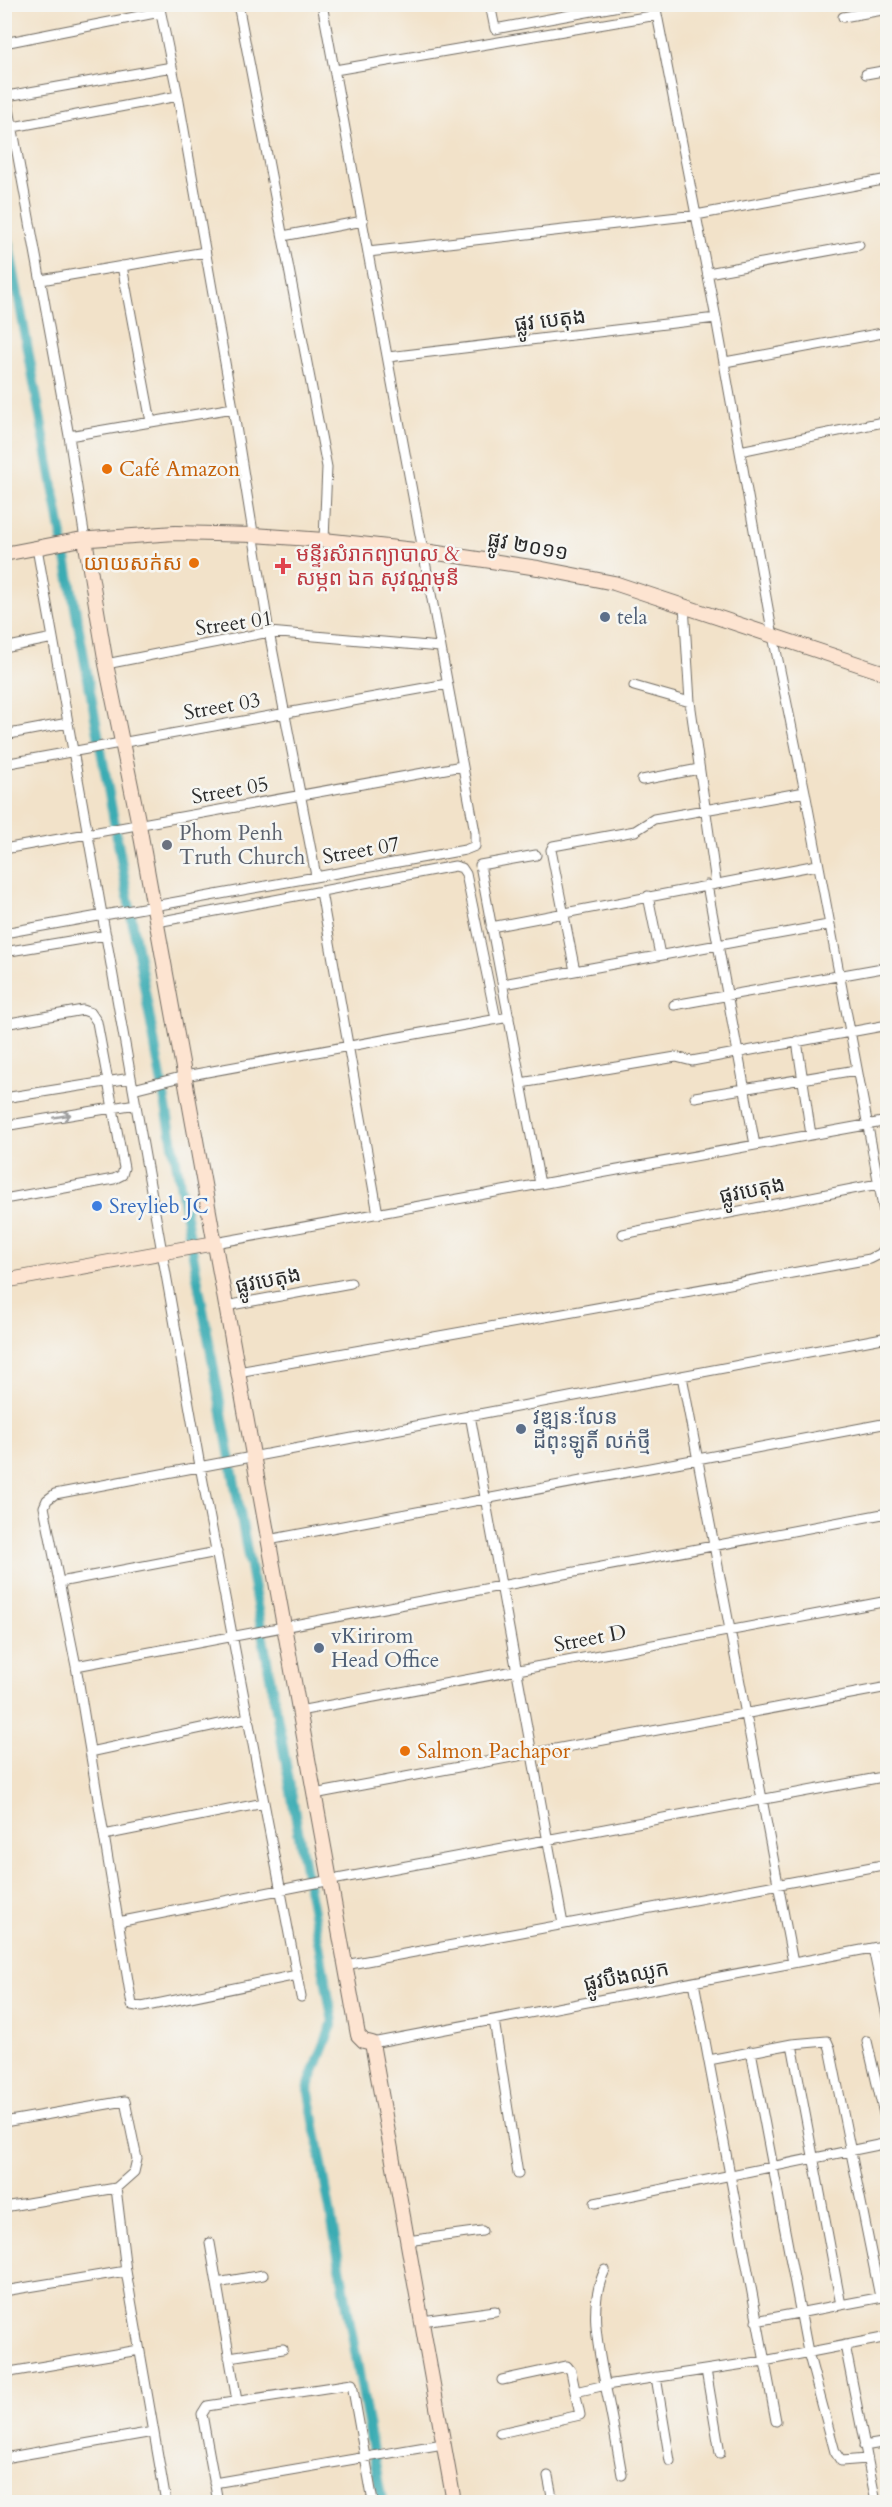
<svg xmlns="http://www.w3.org/2000/svg" width="892" height="2507" font-family="Cardo,'Noto Sans Khmer',serif">
  <style>
    .lines { fill: none; stroke-linecap: round; stroke-linejoin: round }
    .canal { stroke: #3bacb3; stroke-width: 10 }
    .street-casing { stroke: #716b62; stroke-width: 11 }
    .secondary-casing { stroke: #716b62; stroke-width: 16 }
    .street { stroke: #fff; stroke-width: 9 }
    .secondary { stroke: #fde4d1; stroke-width: 14 }
    .oneway { stroke: #a0a0a0 }
    .food-dot { fill: #e8710a; stroke: #f6f6f2; stroke-width: 2 }
    .health-dot { fill: #e0444e; stroke: #f6f6f2; stroke-width: 2 }
    .service-dot { fill: #5c6f8a; stroke: #f6f6f2; stroke-width: 2 }
    .worship-dot { fill: #6b7280; stroke: #f6f6f2; stroke-width: 2 }
    .shop-dot { fill: #3f7fe0; stroke: #f6f6f2; stroke-width: 2 }
    .labels { text-anchor: middle; stroke-width: 5; stroke-linejoin: round; paint-order: stroke }
    .street-label { font-size: 21px; fill: #2b2b2b; stroke: #f6f6f2 }
    .food-label { font-size: 21px; fill: #c56008; stroke: #f6f6f2; text-anchor: start }
    .health-label { font-size: 21px; fill: #be3a42; stroke: #f6f6f2; text-anchor: start }
    .service-label { font-size: 21px; fill: #4e5e75; stroke: #f6f6f2; text-anchor: start }
    .worship-label { font-size: 21px; fill: #5b616d; stroke: #f6f6f2; text-anchor: start }
    .shop-label { font-size: 21px; fill: #366cbe; stroke: #f6f6f2; text-anchor: start }
  </style>
  <rect width="100%" height="100%" fill="#f6f6f2"/>
  <filter id="ink" filterUnits="userSpaceOnUse"><feTurbulence type="fractalNoise" baseFrequency=".0167" numOctaves="2"/><feDisplacementMap in="SourceGraphic" scale="12" xChannelSelector="R" yChannelSelector="G"/><feConvolveMatrix kernelMatrix="1 2 1 2 8 2 1 2 1" color-interpolation-filters="sRGB"/></filter>
  <filter id="wash" filterUnits="userSpaceOnUse"><feTurbulence type="fractalNoise" baseFrequency=".008" numOctaves="4" result="noise"/><feDisplacementMap in="SourceGraphic" scale="24" xChannelSelector="R" yChannelSelector="G"/><feGaussianBlur stdDeviation="1.35" result="paint"/><feColorMatrix in="noise" values="0 0 0 0 0 0 0 0 0 0 0 0 0 0 0 0 0 1.4 0 .05"/><feComposite in="paint" operator="in"/></filter>
  <g filter="url(#wash)">
    <rect width="100%" height="100%" fill="#f2e2c9"/>
    <g class="lines">
      <path class="canal" d="M4,218l329,1804 -25,65 74,415"/>
    </g>
  </g>
  <g filter="url(#ink)">
    <g class="lines">
      <defs>
        <path id="street" d="M159,4l19,92 55,312 36,224 47,244
          M238,4l89,463 -3,73
          M490,4l5,25 135,-25
          M655,4l61,314 57,318 32,156 83,441
          M843,17l45,-8
          M4,43l156,-31
          M335,70l322,-55
          M866,74l22,-4
          M4,81l65,355 16,103
          M7,96l165,-29
          M13,127l165,-31
          M283,236l80,-15
          M368,252l328,-37 192,-36
          M122,266l29,156
          M708,273l151,-28
          M41,280l164,-28
          M388,357l328,-39
          M725,362l163,-30
          M69,436l164,-28
          M740,451l148,-30
          M37,548l163,918 101,531
          M684,605l6,97 26,181
          M4,648l49,-10
          M106,664l163,-32 171,15
          M634,686l56,16
          M4,735l64,-12
          M4,764l443,-80
          M642,780l57,-11
          M4,849l458,-83
          M536,855l-56,10 60,319
          M707,885l48,260
          M321,892l57,322
          M648,896l12,59
          M157,922l298,-56 7,2 4,6 30,145
          M491,927l326,-62
          M4,933l461,-83 10,-4v-14l-153,-828
          M4,952l102,-17
          M575,971l-24,-121 2,-4 82,-15 19,-12 151,-27
          M503,984l325,-59
          M674,1005l214,-38
          M4,1024l79,-14 8,3 6,9 27,146 -2,7 -8,4 -110,20
          M797,1041l14,94
          M521,1083l155,-26 16,4 196,-36
          M133,1089l52,-13 324,-59
          M695,1097l161,-27
          M4,1098l127,-20
          M4,1126l132,-22
          M623,1234l265,-52
          M215,1243l673,-122
          M226,1306l125,-23
          M238,1372l632,-113 10,-5 8,-9
          M682,1376l111,587
          M470,1415l93,509
          M268,1540l620,-117
          M60,1582l157,-30
          M76,1666l812,-153
          M299,1711l589,-110
          M90,1752l158,-34
          M314,1794l574,-107
          M104,1835l160,-32
          M118,1922l182,-36 588,-110
          M873,1948l15,73
          M345,1965l543,-101
          M297,1975l-155,32 -10,-2 -56,-339 -32,-159 3,-7 8,-6 833,-157
          M694,1982l82,439
          M494,2020l24,154
          M867,2041l21,90
          M372,2043l516,-98
          M792,2044l49,261
          M751,2051l57,301 27,100 6,9 26,-2
          M709,2060l83,-16 35,-3 3,7 50,249
          M4,2122l121,-21 12,58 -3,13 -18,16 -112,19
          M116,2188l10,83 40,231
          M595,2203l293,-60
          M407,2241l75,-10
          M210,2243l27,158
          M605,2270c-18,37 -6,80 1,119 6,28 11,57 16,86
          M217,2283l46,-8
          M4,2291l122,-20
          M422,2321l73,-10
          M756,2321l132,-25
          M845,2345l31,157
          M229,2357l54,-8
          M706,2370l14,83
          M4,2373l135,-23
          M656,2377l14,84
          M575,2392l31,-7 158,-24 124,-24
          M500,2433l80,-18 -9,-44 -4,-5 -65,14
          M864,2446l24,-4
          M4,2458l149,-26
          M548,2476l5,26
          M214,2483l229,-39
          M218,2502l-16,-88 5,-8 145,-22 21,118"/>
        <path id="secondary" d="M85,539l21,125 33,161 219,1210 6,6 8,2 82,459
          M4,554l73,-14 98,-7 79,2 70,5 100,11 114,17 76,15 274,91
          M4,1281l211,-38"/>
      </defs>
      <use href="#street" class="street-casing"/>
      <use href="#secondary" class="secondary-casing"/>
      <use href="#street" class="street"/>
      <use href="#secondary" class="secondary"/>
    </g>
    <defs><path id="oneway-shaft" d="M-6 0H5M1.5-3L5.5 0L1.5 3" fill="none" stroke-width="1.6" stroke-linecap="round" stroke-linejoin="round" transform="scale(1.5)"/></defs>
    <use class="oneway" href="#oneway-shaft" transform="translate(62 1116) rotate(-10)"/>
  </g>
  <g class="food-dot">
    <circle cx="107" cy="469" r="6"/>
    <circle cx="194" cy="563" r="6"/>
    <circle cx="405" cy="1751" r="6"/>
  </g>
  <path class="health-dot" d="M280 557h6v6h6v6h-6v6h-6v-6h-6v-6h6z"/>
  <g class="service-dot">
    <circle cx="605" cy="617" r="6"/>
    <circle cx="521" cy="1429" r="6"/>
    <circle cx="319" cy="1648" r="6"/>
  </g>
  <circle class="worship-dot" cx="167" cy="845" r="6"/>
  <circle class="shop-dot" cx="97" cy="1206" r="6"/>
  <g class="labels">
    <g class="street-label">
      <text transform="translate(550 320) rotate(-7)" y="7">ផ្លូវ បេតុង</text>
      <text transform="translate(528 546) rotate(10)" y="7">ផ្លូវ ២០១១</text>
      <text transform="translate(234 623) rotate(-8)" y="7">Street 01</text>
      <text transform="translate(222 706) rotate(-10)" y="7">Street 03</text>
      <text transform="translate(230 790) rotate(-10)" y="7">Street 05</text>
      <text transform="translate(361 850) rotate(-10)" y="7">Street 07</text>
      <text transform="translate(752 1190) rotate(-11)" y="7">ផ្លូវបេតុង</text>
      <text transform="translate(268 1280) rotate(-11)" y="7">ផ្លូវបេតុង</text>
      <text transform="translate(590 1638) rotate(-11)" y="7">Street D</text>
      <text transform="translate(626 1976) rotate(-11)" y="7">ផ្លូវបឹងឈូក</text>
    </g>
    <g class="food-label">
      <text x="119" y="476">Café Amazon</text>
      <text x="182" y="570" text-anchor="end">យាយសក់ស</text>
      <text x="417" y="1758">Salmon Pachapor</text>
    </g>
    <g class="health-label">
      <text x="296" y="561">មន្ទីរសំរាកព្យាបាល &amp;<tspan x="296" dy="24">សម្ភព ឯក សុវណ្ណមុនី</tspan></text>
    </g>
    <g class="service-label">
      <text x="617" y="624">tela</text>
      <text x="533" y="1424">វឌ្ឍនៈលែន<tspan x="533" dy="24">ដីពុះឡូតិ៍ លក់ថ្មី</tspan></text>
      <text x="331" y="1643">vKirirom<tspan x="331" dy="24">Head Office</tspan></text>
    </g>
    <g class="worship-label">
      <text x="179" y="840">Phom Penh<tspan x="179" dy="24">Truth Church</tspan></text>
    </g>
    <g class="shop-label">
      <text x="109" y="1213">Sreylieb JC</text>
    </g>
  </g>
  <rect width="892" height="2507" fill="none" stroke="#f6f6f2" stroke-width="24"/>
</svg>
